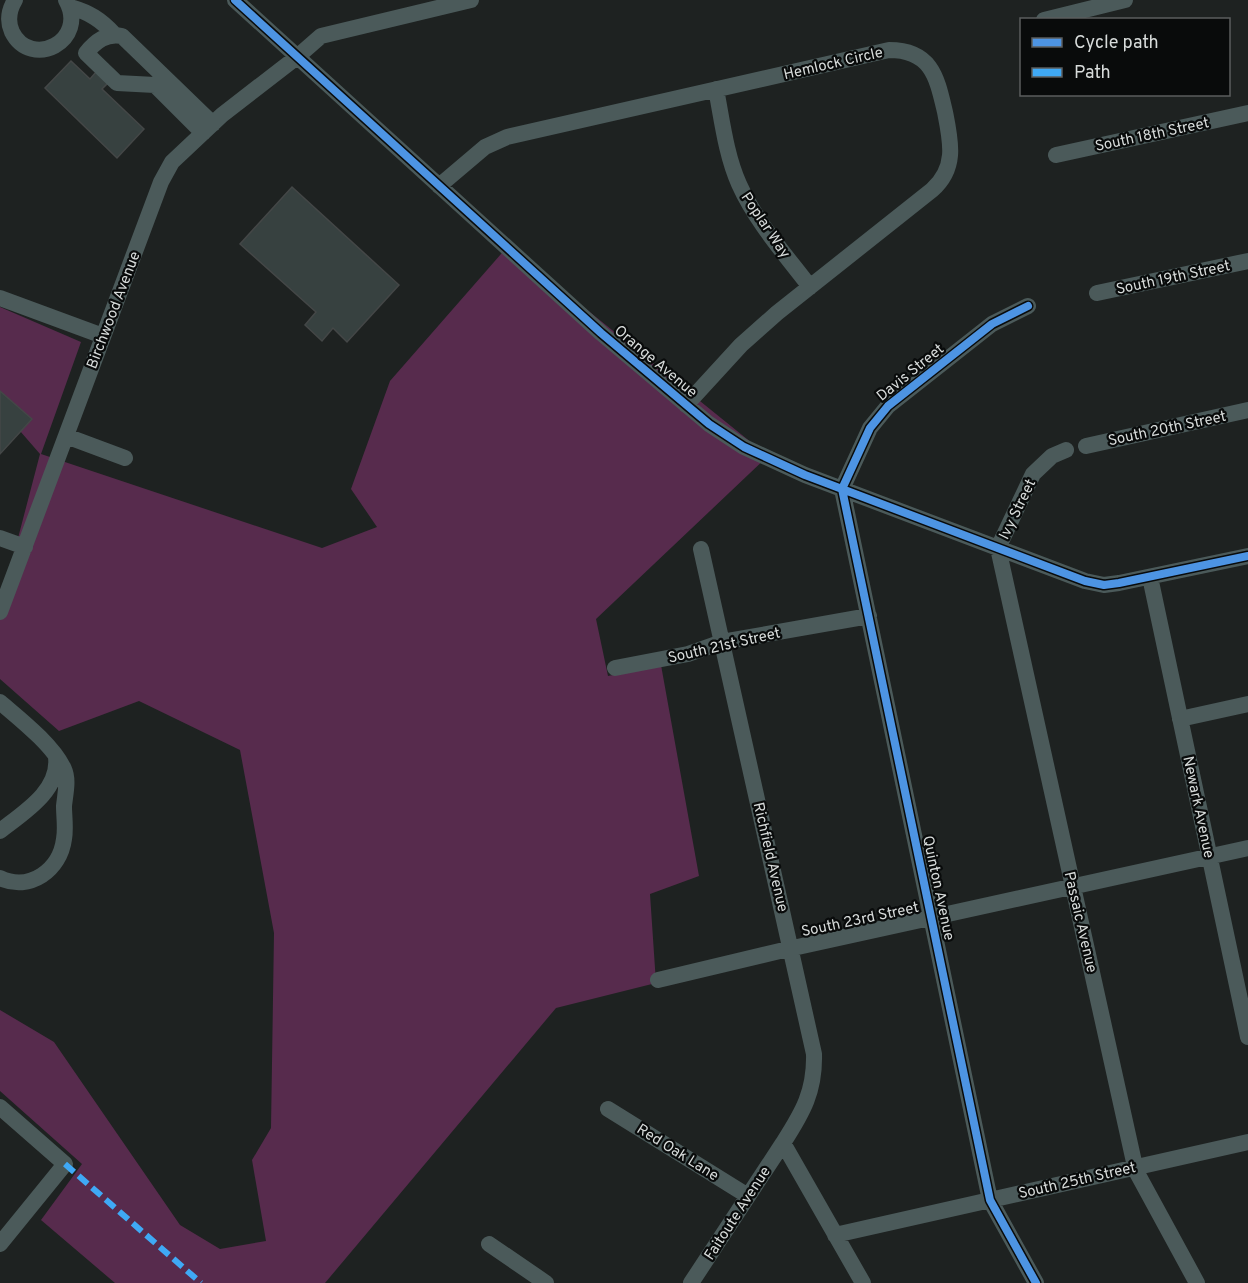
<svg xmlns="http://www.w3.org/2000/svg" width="1248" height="1283" font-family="Overpass,sans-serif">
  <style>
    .green { fill: #572b4d }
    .building { fill: #374140; stroke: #444747; stroke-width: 1.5 }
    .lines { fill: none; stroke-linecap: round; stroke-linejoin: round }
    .minor { stroke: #4b5a5a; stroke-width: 16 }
    .quiet { stroke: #3fa9f5; stroke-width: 6; stroke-dasharray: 12 6; stroke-linecap: butt }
    .cycleway-casing { stroke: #090b0b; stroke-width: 11 }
    .cycleway { stroke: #4d94e3; stroke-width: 8 }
    .labels { text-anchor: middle; stroke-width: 4.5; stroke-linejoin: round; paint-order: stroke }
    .street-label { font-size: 15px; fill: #d7dbda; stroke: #090b0b }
  </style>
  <rect width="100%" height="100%" fill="#1e2221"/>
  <path class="green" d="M508,246l260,210 -172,163 12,57 53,-11 38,211 -49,18 6,89 -100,25 -231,275h-210l-74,-63 41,-56 -82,-73v-81l54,32 126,183 40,24 46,-8 -14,-81 19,-32 3,-195 -34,-183 -101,-49 -80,30 -59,-52v-72l40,-153 -40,-46v-101l81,35 -40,112 281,94 55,-21 -26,-38 39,-108z"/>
  <path class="building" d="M71,61l19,18 6,-7 12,11 -6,6 42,40 -27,29 -72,-70z
    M292,187l107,98 -52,57 -14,-14 -11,13 -17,-16 11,-13 -76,-68z
    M0,391l32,28 -32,35z"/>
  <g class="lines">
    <path class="minor" d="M15,0c-6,10 -8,21 -3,32 19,38 77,9 54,-32
      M235,0l366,333 108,91 35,23 61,28 280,106 19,4 15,-2 129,-27
      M70,7c19,5 31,13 44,27
      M1044,20l81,-20
      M716,89c6,31 10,66 23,95 17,38 46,70 71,103
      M203,133l-48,-48 -38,-2 -31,-30c10,-12 20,-20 36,-17l91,88
      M1056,155l192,-42
      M439,186l46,-39 22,-10 382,-87c43,0 48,28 56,62 6,30 12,56 -13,78l-155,123 -36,32 -55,60
      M1097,293l151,-32
      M0,298l103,38
      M1028,306l-36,18 -104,82 -18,22 -28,61 148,711 46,83
      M66,436l59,22
      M1086,446l162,-36
      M1066,450l-14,6 -19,18 -35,74 138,623 61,112
      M0,538l25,9
      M701,549l113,505c1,37 -11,58 -31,89l80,140
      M1150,577l98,460
      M0,612l161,-430 11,-20 50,-47 75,-58 24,-21 150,-36
      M615,668l73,-14 34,-12 147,-26
      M0,702c21,18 53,43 64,67 5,11 1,26 0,37 0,11 2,22 0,33 -4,31 -34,53 -64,39
      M1180,719l68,-15
      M0,831c23,-18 60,-40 56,-74
      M658,980l126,-30 464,-102
      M0,1107l65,57 -65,80
      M608,1109l140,87
      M835,1235l413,-93
      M489,1244l57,39
      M691,1283l92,-140"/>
    <path class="quiet" d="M65,1164l136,119"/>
    <defs>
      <path id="cycleway" d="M235,0l366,333 108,91 35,23 61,28 280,106 19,4 15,-2 129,-27
        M1028,306l-36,18 -104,82 -18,22 -28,61 148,711 46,83"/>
    </defs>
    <use href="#cycleway" class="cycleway-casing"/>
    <use href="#cycleway" class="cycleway"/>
  </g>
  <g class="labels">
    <g class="street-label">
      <text transform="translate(833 63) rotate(-13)" y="5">Hemlock Circle</text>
      <text transform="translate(1152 134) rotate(-12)" y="5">South 18th Street</text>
      <text transform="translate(766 225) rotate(56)" y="5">Poplar Way</text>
      <text transform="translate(1173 277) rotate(-12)" y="5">South 19th Street</text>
      <text transform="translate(113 310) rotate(-69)" y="5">Birchwood Avenue</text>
      <text transform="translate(656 361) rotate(40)" y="5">Orange Avenue</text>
      <text transform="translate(910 372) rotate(-39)" y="5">Davis Street</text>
      <text transform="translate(1167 428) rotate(-12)" y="5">South 20th Street</text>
      <text transform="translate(1017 509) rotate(-64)" y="5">Ivy Street</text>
      <text transform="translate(724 645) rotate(-13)" y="5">South 21st Street</text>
      <text transform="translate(1199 807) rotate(78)" y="5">Newark Avenue</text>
      <text transform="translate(771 857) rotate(77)" y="5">Richfield Avenue</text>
      <text transform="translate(939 888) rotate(78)" y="5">Quinton Avenue</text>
      <text transform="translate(860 919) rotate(-12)" y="5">South 23rd Street</text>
      <text transform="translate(1081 922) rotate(77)" y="5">Passaic Avenue</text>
      <text transform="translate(678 1152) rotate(32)" y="5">Red Oak Lane</text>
      <text transform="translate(1077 1180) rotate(-13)" y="5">South 25th Street</text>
      <text transform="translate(737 1213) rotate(-57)" y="5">Faitoute Avenue</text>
    </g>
  </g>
  <rect x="1020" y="18" width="210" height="78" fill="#090b0b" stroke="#5b5e5e" stroke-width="1.5"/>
  <rect x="1032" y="38" width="30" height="9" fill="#4d94e3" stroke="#5b5e5e" stroke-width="1.5"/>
  <text x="1074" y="48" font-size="18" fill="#d7dbda">Cycle path</text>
  <rect x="1032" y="68" width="30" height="9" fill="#3fa9f5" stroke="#5b5e5e" stroke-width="1.5"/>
  <text x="1074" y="78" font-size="18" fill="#d7dbda">Path</text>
</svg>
